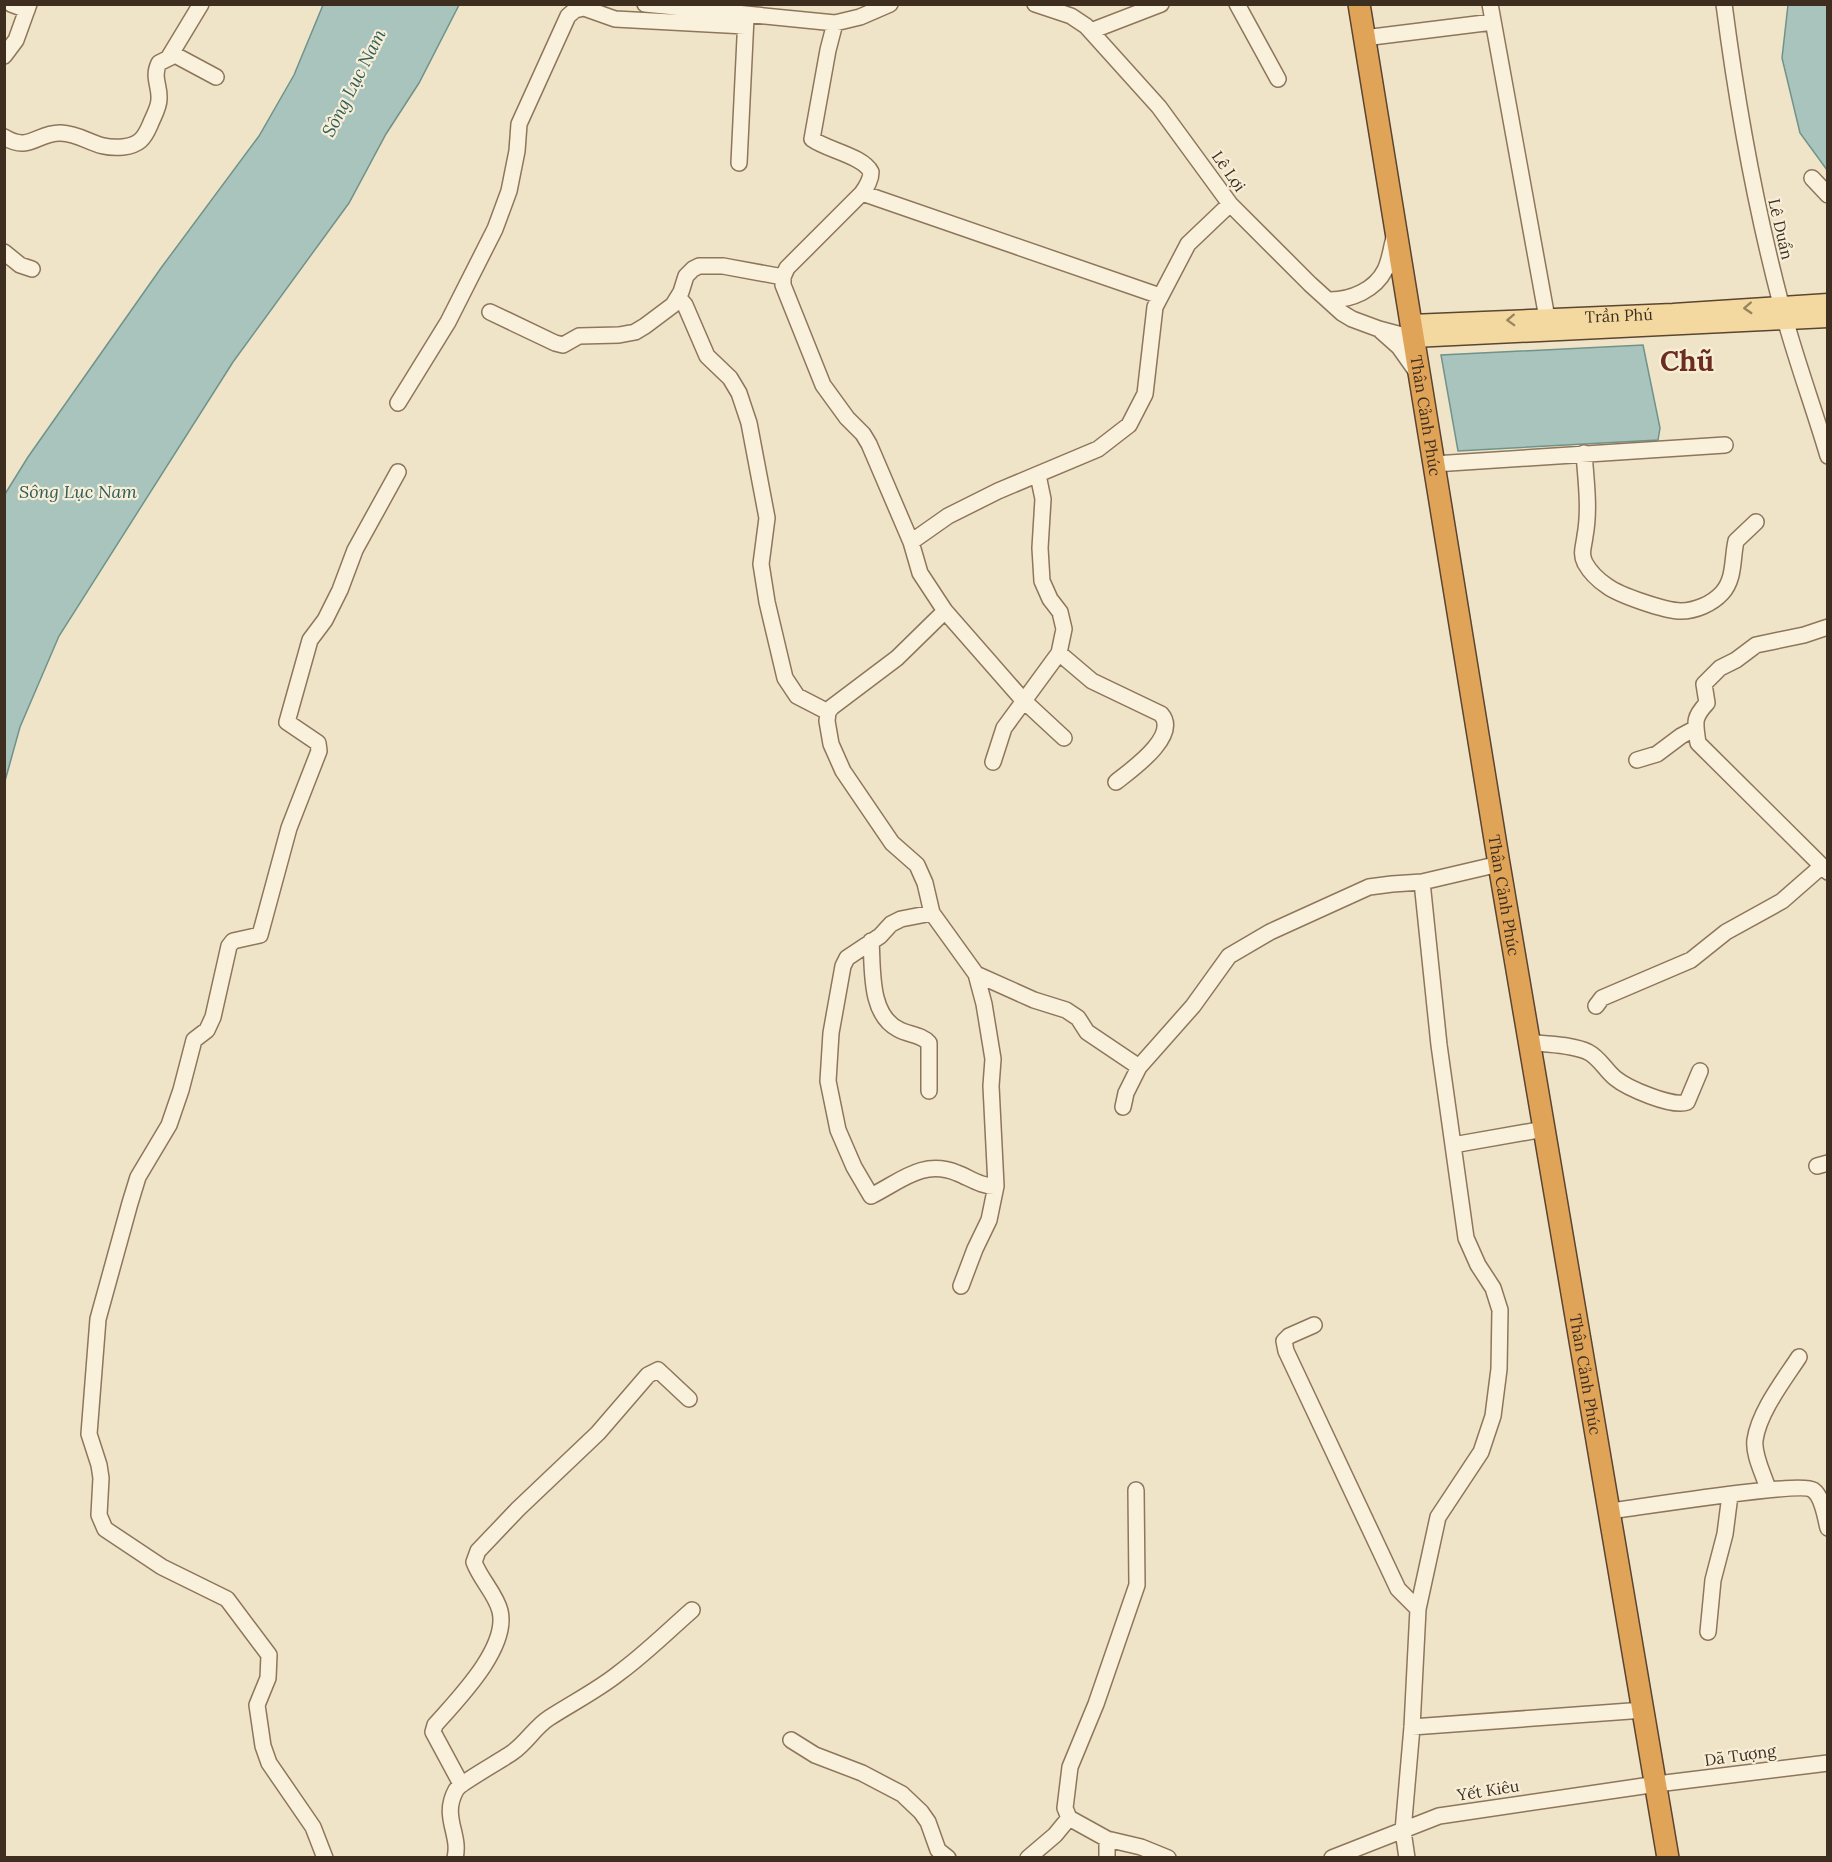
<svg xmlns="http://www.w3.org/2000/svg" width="1832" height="1862" font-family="Lora,serif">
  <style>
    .water { fill: #a9c4bc; stroke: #6f938a; stroke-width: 1.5 }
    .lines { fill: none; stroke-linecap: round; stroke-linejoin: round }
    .minor-casing { stroke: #8d765c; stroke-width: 18 }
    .major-casing { stroke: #5b4430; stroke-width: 21 }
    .highway-casing { stroke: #5b4430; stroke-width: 24 }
    .minor { stroke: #faf1dc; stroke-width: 15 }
    .major { stroke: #f3d9a0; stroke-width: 18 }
    .highway { stroke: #e0a458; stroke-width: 21 }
    .oneway { stroke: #988460 }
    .labels { text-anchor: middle; stroke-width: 4.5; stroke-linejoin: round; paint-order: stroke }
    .street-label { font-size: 16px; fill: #3d2e20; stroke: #f7eed8 }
    .water-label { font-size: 18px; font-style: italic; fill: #2f5d5a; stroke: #f7eed8 }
    .town-label { font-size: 28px; font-weight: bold; fill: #6b2e1e; stroke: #f7eed8 }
  </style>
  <rect width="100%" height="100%" fill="#f0e4c8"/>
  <path class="water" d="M323,5h136l-40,78 -33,51 -37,69 -116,159 -174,274 -39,91 -15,54v-287l23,-37 133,-189 98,-132 35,-61z
    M1788,5h39v165l-27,-37 -18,-75z
    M1643,345l17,83 -2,12 -200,11 -17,-96z"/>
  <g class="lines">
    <defs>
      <path id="minor" d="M11,4l16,6
        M645,4l190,19 25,-6 30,-13
        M1035,4l36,12 15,10 73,81 71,97 80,80 32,29 10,6 27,10 34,9
        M1237,4l41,75
        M1490,4l59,325
        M1724,4c13,101 31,201 57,300 13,51 32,101 47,152
        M835,23l-7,27 -16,89c15,11 51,17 59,33 0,8 -4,14 -9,21l-75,75 -4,9v8l40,100 24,33 16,16 6,10 42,98 9,31 25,38 78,89 41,38
        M1091,31l70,-27
        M1364,38l129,-16
        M4,56l12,-16 13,-36
        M169,57l32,-53
        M4,137c26,16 33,-5 57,-4 24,1 33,17 62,14 16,-2 21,-8 27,-22 3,-8 9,-17 9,-26 1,-13 -7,-22 0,-36l16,-8 41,22
        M739,163l7,-146
        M1812,178l16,17
        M862,193l298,103
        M4,252l16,13 12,4
        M678,297l7,8 22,51 23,22 9,15 10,30 18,95 -6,46 6,38 18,76 12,18 31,16
        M1330,300c21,0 45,-10 55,-30 5,-10 6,-22 9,-32
        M490,312l65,31 8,2 16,-9 40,-1 16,-3 10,-6 28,-21 8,-13 5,-16 7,-7 6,-3h24l60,11
        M1381,331l18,16 17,24
        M398,403l50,-81 47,-93 14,-38 8,-40 2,-27 49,-108 7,-6 9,-2 31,11 130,7
        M1584,453c2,28 6,56 1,83 -1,10 -5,17 0,27 5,9 13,17 22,23 12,9 58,25 74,25 14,0 31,-7 41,-18 13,-14 10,-35 14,-52l20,-19
        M1434,464l291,-19
        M911,542l37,-26 50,-25 100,-42 31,-24 16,-31 10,-87 33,-63 42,-40
        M945,611l-48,47 -65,49 -4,5 -1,9 4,23 12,27 49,72 25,22 8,18 7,30 44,61 8,30 9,55 -2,27 5,100 -7,34 -14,29 -14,37
        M1828,627l-24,8 -48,10 -20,15 -16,8 -16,16 3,19c-14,15 -12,19 -9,40l130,129
        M1059,653l33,28 69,33c19,22 -30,56 -45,68
        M1637,760l20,-6 24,-18 15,-8
        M993,762l11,-34 55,-75 5,-24 -4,-17 -10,-13 -8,-18 -2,-33 3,-49 -5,-24
        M932,913l-31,6 -10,5 -11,12 -33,22 -4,8 -12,67 -3,48 10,49 16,37 17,29c30,-15 52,-37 86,-23 13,5 25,14 39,13
        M871,941c2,28 -2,73 27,88 10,6 23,5 31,14v48
        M976,974l58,26 32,10 12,8 9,14 52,35
        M1596,1006l6,-8 89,-38 35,-28 56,-31 40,-35
        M1529,1042c19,3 42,2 59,10 12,6 17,18 27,26 12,10 58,30 72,24l13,-31
        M1123,1107l3,-14 13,-26 54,-61 36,-50 41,-24 99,-45 23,-3 30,-2 77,-18
        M1453,1145l91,-16
        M1817,1166l11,-3
        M1314,1325l-25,11 -5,5 2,10 112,238 20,20
        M1768,1489c-4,-14 -15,-34 -13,-49 4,-28 29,-60 44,-83
        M1136,1490l1,95 -41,119 -26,63 -5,41 4,10 38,21 34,8 27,11
        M1610,1511c27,-3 190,-30 203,-21 10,7 12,27 15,38
        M1708,1632l5,-52 12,-46 5,-39
        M1412,1727l232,-17
        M791,1740l24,15 47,18 40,21 19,18 7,10 10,28 10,8
        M461,1784l-28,-52 2,-7c22,-25 74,-77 65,-114 -4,-17 -20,-32 -26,-49l4,-11 40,-42 80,-76 50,-58 10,-5 31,29
        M1107,1839v19
        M325,1858l-12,-31 -44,-64 -6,-17 -6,-41 11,-27 1,-23 -42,-56 -65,-32 -57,-38 -6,-14 2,-37 -2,-13 -10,-31 9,-115 32,-116 8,-26 31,-52 12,-35 13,-50 13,-10 6,-13 16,-71 4,-5 27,-6 29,-107 30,-77 -1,-8 -31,-21 23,-82 15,-20 15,-30 15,-40 43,-78
        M455,1858c6,-24 -14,-41 1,-68 4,-7 46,-30 57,-38 14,-10 22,-25 36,-34 23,-15 49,-28 70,-45 26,-19 49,-42 73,-63
        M1028,1858l27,-23 14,-17
        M1332,1858l107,-42 218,-32 171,-21
        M1407,1858l-4,-27 9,-104 6,-118 20,-92 43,-65 12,-36 6,-47 1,-59 -7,-22 -15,-23 -12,-27 -27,-193 -17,-163"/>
      <g id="major">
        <path id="s1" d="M1411,324l262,-11 155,-10"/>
        <path d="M1413,338l415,-20"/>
      </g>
      <g id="highway">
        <path id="s2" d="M1359,4l140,860 169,994"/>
      </g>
    </defs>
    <use href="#minor" class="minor-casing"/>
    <use href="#major" class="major-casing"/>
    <use href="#highway" class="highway-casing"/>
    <use href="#minor" class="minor"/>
    <use href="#major" class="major"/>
    <use href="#highway" class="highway"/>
  </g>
  <defs><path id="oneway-chevron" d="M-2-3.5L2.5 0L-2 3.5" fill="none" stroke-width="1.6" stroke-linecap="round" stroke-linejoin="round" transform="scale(1.5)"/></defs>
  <g class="oneway">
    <use href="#oneway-chevron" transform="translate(1748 308) rotate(177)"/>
    <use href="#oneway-chevron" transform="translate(1511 320) rotate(178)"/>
  </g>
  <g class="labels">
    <g class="street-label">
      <text transform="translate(1229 171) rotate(55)" y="6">Lê Lợi</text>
      <text transform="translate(1781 229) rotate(77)" y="6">Lê Duẩn</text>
      <text dy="6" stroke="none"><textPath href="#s1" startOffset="208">Trần Phú</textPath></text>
      <text dy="6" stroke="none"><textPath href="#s2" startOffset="417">Thân Cảnh Phúc</textPath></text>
      <text dy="6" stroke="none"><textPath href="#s2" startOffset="903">Thân Cảnh Phúc</textPath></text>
      <text dy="6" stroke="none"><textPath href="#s2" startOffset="1389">Thân Cảnh Phúc</textPath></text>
      <text transform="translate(1740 1755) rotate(-8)" y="6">Dã Tượng</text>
      <text transform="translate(1488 1790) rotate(-9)" y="6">Yết Kiêu</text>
    </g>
    <g class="water-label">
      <text transform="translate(354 83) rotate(-63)" y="6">Sông Lục Nam</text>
      <text x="78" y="498">Sông Lục Nam</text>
    </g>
    <g class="town-label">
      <text x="1687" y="371">Chũ</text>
    </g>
  </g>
  <rect width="1832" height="1862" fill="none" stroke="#3d2e20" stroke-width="12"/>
</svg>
